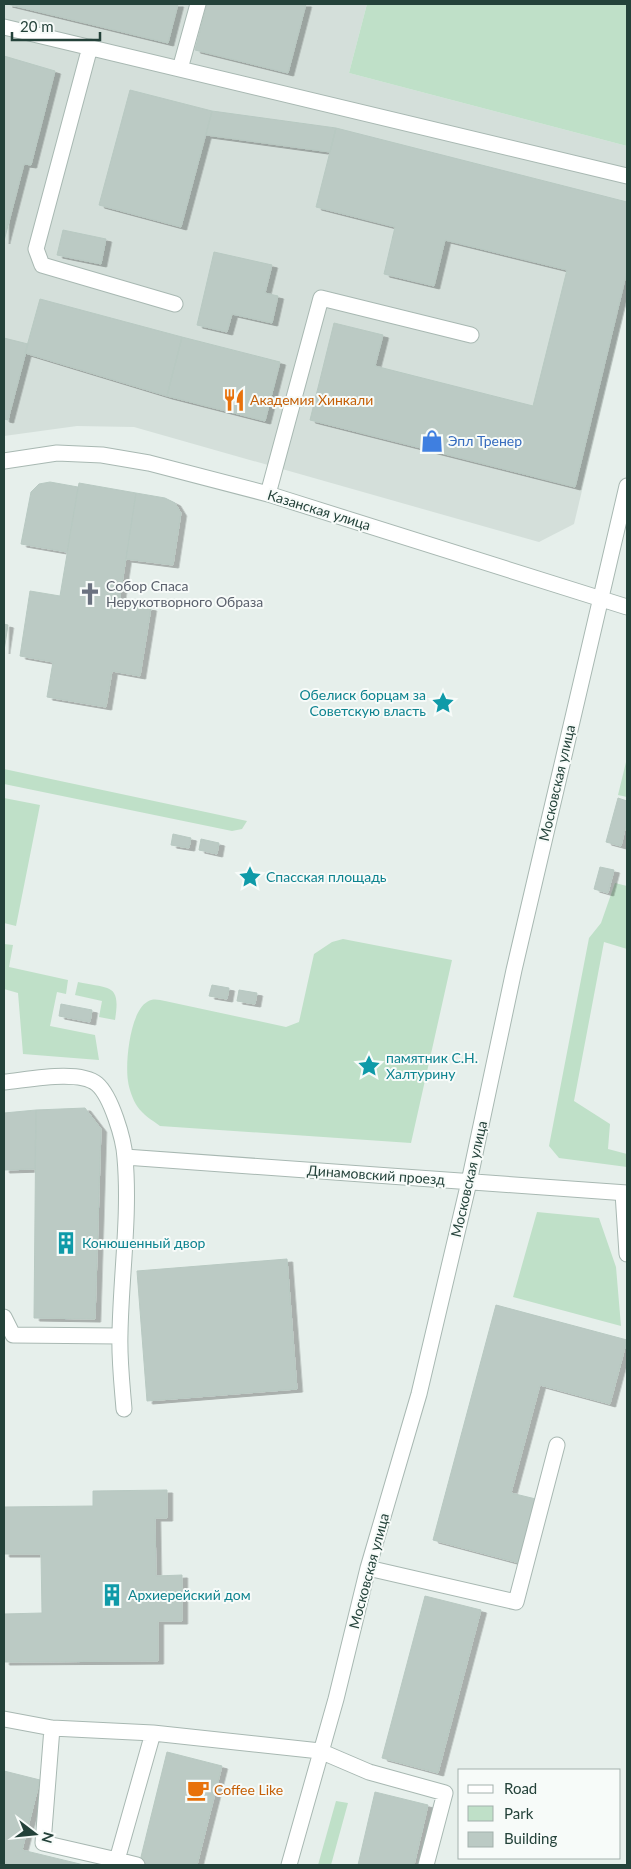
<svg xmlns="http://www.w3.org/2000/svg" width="631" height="1869" font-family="Lato,sans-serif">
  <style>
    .built { fill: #d4dfda }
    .green { fill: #bfe0c8 }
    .building { fill: #bbcac4; stroke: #b8c9c2; filter: url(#shadow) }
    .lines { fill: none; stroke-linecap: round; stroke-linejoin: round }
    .minor-casing { stroke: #a8b8b2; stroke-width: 17 }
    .minor { stroke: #fff; stroke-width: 15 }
    .labels { text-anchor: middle; stroke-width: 4; stroke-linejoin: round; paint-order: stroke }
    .food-label { font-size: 14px; fill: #c56008; stroke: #f7fbf9; text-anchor: start }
    .shop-label { font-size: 14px; fill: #366cbe; stroke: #f7fbf9; text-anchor: start }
    .street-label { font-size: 14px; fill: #24423a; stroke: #f7fbf9 }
    .worship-label { font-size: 14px; fill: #5b616d; stroke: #f7fbf9; text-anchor: start }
    .culture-label { font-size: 14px; fill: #0d838f; stroke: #f7fbf9; text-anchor: start }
  </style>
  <defs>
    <filter id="shadow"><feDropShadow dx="5.5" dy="3" stdDeviation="0" flood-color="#0004"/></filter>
  </defs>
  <rect width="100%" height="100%" fill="#e6efeb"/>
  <path class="built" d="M4,4h363l-18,69 278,73v156l-53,222 -35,18 -405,-115 -57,-1 -73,10z"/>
  <path class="green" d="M367,4h260v142l-278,-73z
    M627,758v39l-9,-2z
    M4,769l211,45 32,7 -5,8 -10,2 -228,-47z
    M4,798l36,7 -24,121 -12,-3z
    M615,883l12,3v63l-23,-7 -30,159 36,23 -2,25 19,5v13l-68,-9 -10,-12 40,-208 12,-15z
    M343,939l109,21 -41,183 -251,-17c-8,-6 -17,-11 -23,-20 -4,-6 -8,-17 -9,-25 -3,-18 2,-69 19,-79 6,-4 12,-2 18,-1l121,26 13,-5 15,-68 18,-12z
    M4,944l9,1 -4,22 59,13 -2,14 -9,-2 -7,34 45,9 4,25 -76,-6 -5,-61 -14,-4z
    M78,982c32,7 43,1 37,38l-16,-3 3,-16 -27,-6z
    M537,1212l62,6 17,49 5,59 -108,-29z
    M336,1801l12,2 -17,62h-13z"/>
  <path class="building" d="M7,4h171l-10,39z
    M207,4h99l-18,69 -93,-23z
    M4,56l51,15 -24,94 -7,-1 -20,77z
    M130,90l82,21 -31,116 -82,-22z
    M212,111l124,17 -6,24 -124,-17z
    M336,128l291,74v69l-52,216 -265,-67 24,-97 49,12 -8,31 158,40 34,-136 -122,-30 -11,46 -50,-12 11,-47 -79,-20z
    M63,230l43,9 -5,25 -44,-9z
    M214,252l58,13 -7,28 13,3 -6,27 -40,-9 -5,18 -30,-7z
    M40,299l142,38 -15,59 -142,-43z
    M182,337l98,25 -15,59 -98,-25z
    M4,338l24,6 -20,76 -4,-1z
    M50,482l28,5 -11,65 -46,-8 10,-52 8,-8z
    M79,483l57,10 -17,110 32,5 -11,68 -28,-5 -6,36 -59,-10 6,-35 -33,-6 10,-65 30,5z
    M136,493l29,5 10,5 6,10 -8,52 -47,-6z
    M4,624l4,1 -4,26z
    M618,798l9,3v20l-6,25 -15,-4z
    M173,834l18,4 -2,10 -18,-3z
    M201,839l18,4 -2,11 -18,-4z
    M600,867l14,3 -6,23 -14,-4z
    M212,985l17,3 -2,11 -18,-3z
    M239,990l18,3 -2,11 -18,-3z
    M61,1004l31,6 -2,12 -31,-6z
    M85,1108l16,21 -6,190 -61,-1 2,-208z
    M36,1110l-1,59 -31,1v-57z
    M287,1259l10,130 -150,12 -10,-130z
    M496,1305l131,35 -17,64 -70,-19 -29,108 29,7 -17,64 -90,-24z
    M167,1490v28h-12l1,58 26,-1v46h-24v40l-154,1v-48l38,-1 -1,-59h-37v-47l89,-1v-15z
    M425,1596l56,14 -43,163 -56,-15z
    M167,1752l55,14 -25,99h-58z
    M4,1771l36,9 -18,70 62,15h-80z
    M375,1792l53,13 -14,60h-56z"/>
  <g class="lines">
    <defs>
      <path id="minor" d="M4,27l623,149
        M90,47l-54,202 6,16 133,39
        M180,69l18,-65
        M4,461l53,-8 45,2 47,8 119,31 359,113
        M268,494l53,-196 150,37
        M4,1082c23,-2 75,-13 93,2 14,12 27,55 28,74 5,57 -4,117 -5,175 -1,25 2,51 4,76
        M125,1157l502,36
        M623,1193l4,61
        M4,1317l9,18 106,1
        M368,1568l148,34 41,-157
        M4,1719l48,9 101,5 167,18 49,21 76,21 -19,72
        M52,1728l-9,115 74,17 36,-127
        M117,1860l20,5
        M289,1865l47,-166 32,-131 51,-174 50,-212 45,-212 113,-484"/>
    </defs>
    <use href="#minor" class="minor-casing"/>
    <use href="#minor" class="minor"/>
  </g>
  <defs>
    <symbol id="restaurant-bare" viewBox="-9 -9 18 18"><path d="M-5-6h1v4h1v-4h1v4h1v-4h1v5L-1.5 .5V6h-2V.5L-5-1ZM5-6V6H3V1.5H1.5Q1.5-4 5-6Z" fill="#e8710a" stroke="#f7fbf9" stroke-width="2.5" paint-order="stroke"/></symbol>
    <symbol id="shop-bare" viewBox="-9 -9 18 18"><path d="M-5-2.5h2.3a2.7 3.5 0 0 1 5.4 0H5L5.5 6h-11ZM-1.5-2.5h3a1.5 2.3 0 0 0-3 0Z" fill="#3f7fe0" stroke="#f7fbf9" stroke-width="2.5" paint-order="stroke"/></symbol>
    <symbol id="church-bare" viewBox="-9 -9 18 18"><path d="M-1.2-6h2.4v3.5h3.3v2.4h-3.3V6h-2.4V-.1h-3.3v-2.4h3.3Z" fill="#6b7280" stroke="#f7fbf9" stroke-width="2.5" paint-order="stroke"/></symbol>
    <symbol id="sight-bare" viewBox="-9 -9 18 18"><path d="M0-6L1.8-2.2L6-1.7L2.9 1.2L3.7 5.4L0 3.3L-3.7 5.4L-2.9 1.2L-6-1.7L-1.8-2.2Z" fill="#0f9aa8" stroke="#f7fbf9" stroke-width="2.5" paint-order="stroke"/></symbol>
    <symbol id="building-bare" viewBox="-9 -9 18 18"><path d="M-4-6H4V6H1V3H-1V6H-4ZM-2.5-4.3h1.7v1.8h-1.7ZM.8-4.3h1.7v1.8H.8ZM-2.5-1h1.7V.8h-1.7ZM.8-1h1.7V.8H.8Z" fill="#0f9aa8" stroke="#f7fbf9" stroke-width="2.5" paint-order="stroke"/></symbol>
    <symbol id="cafe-bare" viewBox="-9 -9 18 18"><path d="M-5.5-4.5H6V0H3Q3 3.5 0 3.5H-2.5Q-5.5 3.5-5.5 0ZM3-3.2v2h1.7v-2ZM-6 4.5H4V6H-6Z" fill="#e8710a" stroke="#f7fbf9" stroke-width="2.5" paint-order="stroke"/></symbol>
  </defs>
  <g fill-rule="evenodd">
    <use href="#restaurant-bare" x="218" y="384" width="32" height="32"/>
    <use href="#shop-bare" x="416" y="425" width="32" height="32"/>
    <use href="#church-bare" x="74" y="578" width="32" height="32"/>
    <use href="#sight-bare" x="427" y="687" width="32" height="32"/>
    <use href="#sight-bare" x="234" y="861" width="32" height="32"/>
    <use href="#sight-bare" x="353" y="1050" width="32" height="32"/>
    <use href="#building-bare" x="50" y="1227" width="32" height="32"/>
    <use href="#building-bare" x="96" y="1579" width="32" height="32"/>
    <use href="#cafe-bare" x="182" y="1774" width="32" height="32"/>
  </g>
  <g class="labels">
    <g class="food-label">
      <text x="250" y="405">Академия Хинкали</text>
      <text x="214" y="1795">Coffee Like</text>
    </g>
    <g class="shop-label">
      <text x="448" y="446">Эпл Тренер</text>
    </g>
    <g class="street-label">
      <text transform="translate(319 510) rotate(17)" y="5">Казанская улица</text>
      <text transform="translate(557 783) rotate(-77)" y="5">Московская улица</text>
      <text transform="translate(376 1175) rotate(4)" y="5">Динамовский проезд</text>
      <text transform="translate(469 1179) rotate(-77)" y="5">Московская улица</text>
      <text transform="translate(369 1571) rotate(-75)" y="5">Московская улица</text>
    </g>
    <g class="worship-label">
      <text x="106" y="591">Собор Спаса<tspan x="106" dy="16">Нерукотворного Образа</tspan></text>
    </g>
    <g class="culture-label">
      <text x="426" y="700" text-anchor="end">Обелиск борцам за<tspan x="426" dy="16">Советскую власть</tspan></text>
      <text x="266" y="882">Спасская площадь</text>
      <text x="386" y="1063">памятник С.Н.<tspan x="386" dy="16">Халтурину</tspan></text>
      <text x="82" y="1248">Конюшенный двор</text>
      <text x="128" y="1600">Архиерейский дом</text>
    </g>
  </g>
  <rect width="631" height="1869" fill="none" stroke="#24423a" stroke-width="10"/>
  <rect x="458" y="1769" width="162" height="90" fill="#f7fbf9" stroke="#a3b1ad"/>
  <rect x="468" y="1785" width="25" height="8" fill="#ffffff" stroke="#a3b1ad"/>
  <text x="504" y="1794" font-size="15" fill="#24423a">Road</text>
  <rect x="468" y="1806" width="25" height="15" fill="#bfe0c8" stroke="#a3b1ad"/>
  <text x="504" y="1819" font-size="15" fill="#24423a">Park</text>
  <rect x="468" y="1832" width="25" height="15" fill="#bbcac4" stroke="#a3b1ad"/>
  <text x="504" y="1844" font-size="15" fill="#24423a">Building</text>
  <g transform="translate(35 1834) rotate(106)" stroke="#f7fbf9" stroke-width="4" paint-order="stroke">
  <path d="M0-4L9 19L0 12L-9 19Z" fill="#24423a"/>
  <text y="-8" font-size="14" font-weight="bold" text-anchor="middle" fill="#24423a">N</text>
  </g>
  <path d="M12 32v8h88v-8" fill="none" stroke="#24423a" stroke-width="2.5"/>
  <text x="20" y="32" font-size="15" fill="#24423a" stroke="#f7fbf9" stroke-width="4" paint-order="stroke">20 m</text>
</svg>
